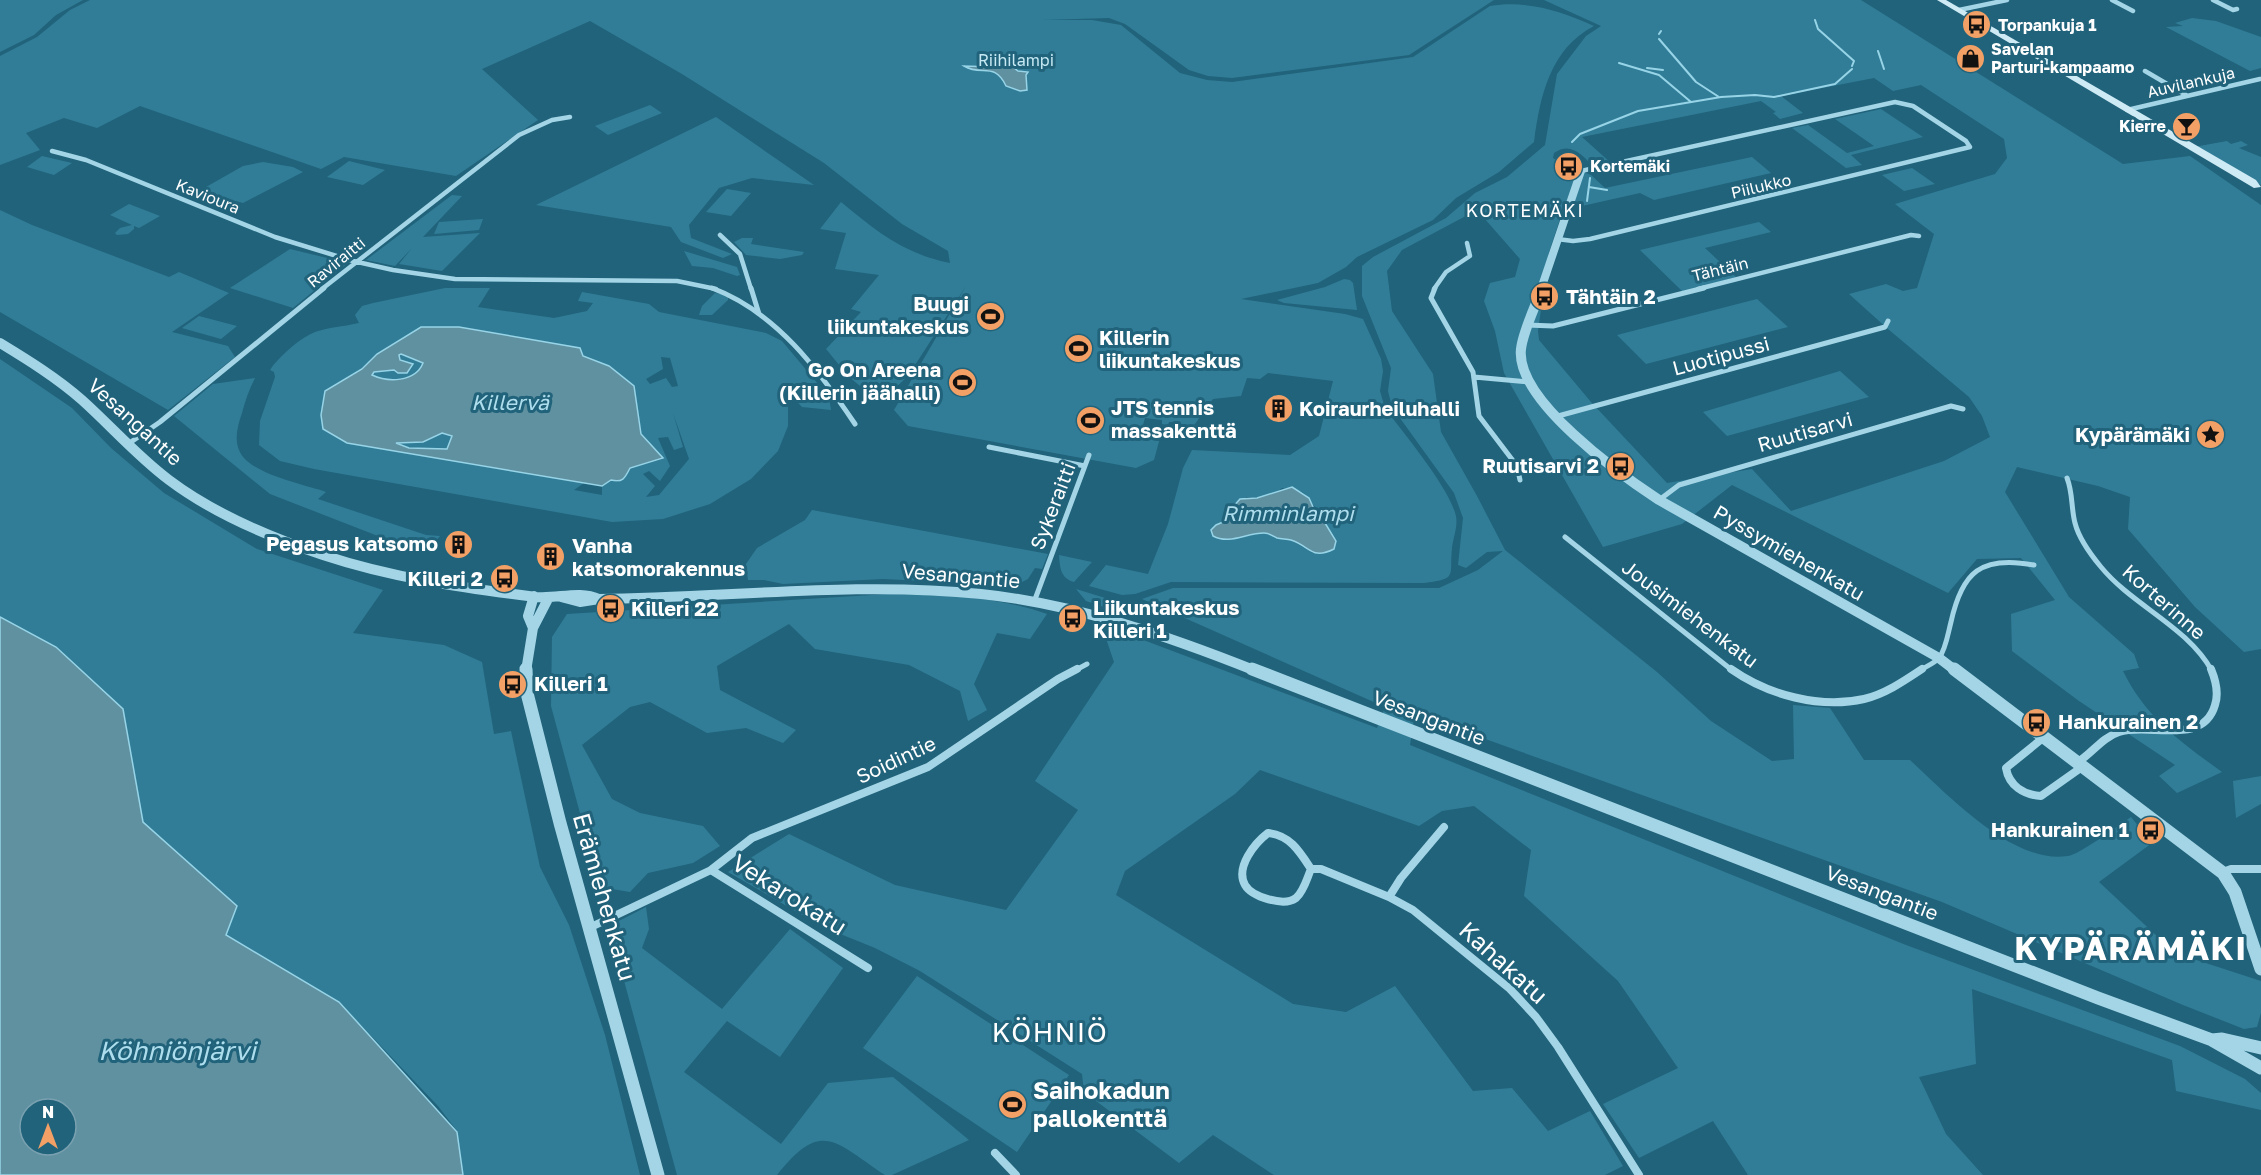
<svg xmlns="http://www.w3.org/2000/svg" width="2261" height="1175" font-family="'Golos Text',sans-serif">
  <style>
    .green { fill: #317d97; fill-rule: evenodd }
    .water { fill: #6091a1; stroke: #97d4e7; stroke-width: 1.5; fill-rule: evenodd }
    .lines { fill: none; stroke-linecap: round; stroke-linejoin: round }
    .stream { stroke: #97d4e7; stroke-width: 2 }
    .minor-far2 { stroke: #a3d5e6; stroke-width: 4.5 }
    .minor-far1 { stroke: #a3d5e6; stroke-width: 5 }
    .minor { stroke: #a3d5e6; stroke-width: 8 }
    .tertiary-far2 { stroke: #a3d5e6; stroke-width: 8 }
    .tertiary-far1 { stroke: #a3d5e6; stroke-width: 10 }
    .tertiary { stroke: #a3d5e6; stroke-width: 13 }
    .secondary { fill: #cdeaf5; fill-rule: evenodd }
    .labels { text-anchor: middle; stroke-width: 6; stroke-linejoin: round; paint-order: stroke }
    .far-poi-label { font-size: 16px; font-weight: bold; fill: #fff; stroke: #21637b; text-anchor: start }
    .far-park-label { font-size: 16px; fill: #c6e9f4; stroke: #21637b }
    .far-street-label { font-size: 16px; fill: #fff; stroke: #21637b }
    .far-quarter-label { font-size: 18px; letter-spacing: 1.5px; fill: #fff; stroke: #21637b }
    .poi-label { font-size: 20px; font-weight: bold; fill: #fff; stroke: #21637b; text-anchor: start }
    .street-label { font-size: 20px; fill: #fff; stroke: #21637b }
    .water-label { font-size: 21px; font-style: italic; fill: #aedeed; stroke: #21637b }
    .near-street-label { font-size: 24px; fill: #fff; stroke: #21637b }
    .near-poi-label { font-size: 24px; font-weight: bold; fill: #fff; stroke: #21637b; text-anchor: start }
    .near-water-label { font-size: 26px; font-style: italic; fill: #aedeed; stroke: #21637b }
    .near-quarter-label { font-size: 27px; letter-spacing: 1.5px; fill: #fff; stroke: #21637b }
    .near-district-label { font-size: 32px; font-weight: bold; letter-spacing: 1.5px; fill: #fff; stroke: #21637b }
  </style>
  <rect width="100%" height="100%" fill="#21637b"/>
  <path class="green" d="M0,0h83l-27,15 -22,20 -34,17z
    M90,0h1404l-85,55 -177,23 -24,-2 -19,-6 -64,-46 -16,-6 -67,2h50l29,5 59,48 27,7 25,2 181,-25 77,-51c38,-6 71,5 104,20 -44,23 -54,70 -60,116l-35,30 -43,26 -23,22 -76,37 -11,10 -28,16 -77,16 104,15 18,5 18,40 2,12 -3,20 5,17c19,26 64,79 71,108 2,11 -3,22 -4,32 -3,28 7,31 -29,35l-252,-1 -36,12 -13,1 -33,-9 17,-21 42,9 20,-50 15,-56 9,-18 98,5 29,-19 14,-55 -65,-8 -8,6 -13,-1 -6,18 -28,3 -21,29 -20,3 3,-9h-6l-1,3 -6,-1v-4l-17,-2 -2,7 16,5 2,4 -7,26 -18,8 -228,-42 -14,-16 72,-124 -58,90c-7,6 -14,15 -23,17 -24,5 -46,-29 -59,-44l35,-37 -10,-3 28,-34 -44,-6 11,-36 -26,-4 21,-27c35,29 63,52 109,61l-2,-12 -46,-27 -78,-61 -142,-89 -92,-53 -108,48 56,51 -82,56 -112,-19 -23,12 -181,-63 -43,22 -33,-10 -38,15 14,17 -40,15v-109l37,-19 33,-27zM1282,488c6,1 14,2 20,4 7,3 28,40 34,49l-23,12 -24,-14h-9l-14,-7 -37,8 -18,-10 5,-5 12,-5 18,-23c12,1 26,0 36,-9z
    M1544,0h317l262,164 67,-8 71,49v444l-17,3 -49,-45 -67,-78 2,-32 -32,-11 -81,-19 -12,25 64,105 65,57 5,14 -16,3c23,47 58,71 99,101l-45,21 -18,-17 16,-11 -96,-64 -67,-50 -1,-37 44,-14 -34,-42 -44,1 -29,34 -216,-108 -50,39 -79,23 -99,-174 -9,-42 -11,-30 6,-18 25,-6 5,-18 -43,-49 -75,40 -15,21 5,40 41,63 8,58 36,64 28,54 152,122 54,49 61,40 22,-2 -1,-54 37,3 34,52h46c37,34 103,105 158,96 11,-1 51,-31 63,-39l21,26 -53,39 76,71 86,28v32l-4,14 -13,2 -61,-24 -241,-103 -527,-188 -5,31 496,200 274,101 65,33 16,14v17l-85,-19 -4,-31 -200,-71 4,75 -57,13 27,57 37,41h-235l-35,-54 -74,37 -36,-54 75,-36 -60,-87 -94,-85 7,-46 -57,-44 -32,5 -23,15 -159,-56 -25,24 -110,77 -9,24 177,109 53,8 49,-26 78,105 39,-3 36,43 42,-20 33,55 -18,9h-331l-61,-40 -34,28 -95,-71 -2,-18 -162,-103 -45,-23 -52,-21 -95,-55 61,-38 106,51 111,25 72,-100 -43,-29 79,-119 -13,-38 276,104 8,-21 -243,-108 31,-11h266l39,-18 25,-19 -16,1 -21,16 -8,-3 5,-47 -9,-25 -62,-86 -4,-16 3,-23 -29,-72v-30l11,-9 73,-39 29,-25 32,-16 38,-32 12,-71 29,-38 15,-10zM1874,78l19,13 28,-6 83,54 3,19 -12,16 -100,30 39,30 -17,54 -14,3 -17,-7 -37,10 39,35 81,68 13,19 8,21 -46,24 -153,50 -39,-42 -85,14 -76,-81 -52,-62 -1,-9 11,-79 17,-51 16,5 58,-13 14,7 117,-27 -19,-16 -147,31 -15,-14 -16,-3 -21,-13 1,-5c17,-12 28,2 40,14l17,-4 -29,-26 179,-36 15,11 -3,1 7,6 23,-6 -22,-17z
    M2192,18l24,3 45,16v31l-11,3 -84,-44 17,-1 -8,-3z
    M650,105l12,8 -54,22 -13,-9z
    M1881,109l42,28 -72,18 11,10 -16,3 -54,-40 16,-3 39,28 27,-7 -39,-27z
    M716,117l98,68 -62,-7 -33,10 -30,37 2,13 41,16 -9,4 -42,-16 -10,-15 -135,-22z
    M2227,141l4,3 10,-3 7,4 -9,3 22,9v28l-67,-38z
    M42,156l30,7 -18,12 -27,-8z
    M349,161l36,9 -22,15 -36,-8z
    M263,162l30,5 10,5 -60,31 -44,-12 44,-25z
    M1912,168l23,16 -31,7 -22,-16z
    M727,189l24,4 -20,23 -25,-4z
    M452,195l10,1 -39,41 57,-4 -38,38 -43,-7 13,-16 -17,18 -29,-6z
    M129,204l31,12 -21,12 -5,-2v3l-6,5 -11,1 -2,-2 5,-5 12,-3 -22,-10z
    M0,210l32,15 137,52 10,-5 50,21 -57,39 56,14 7,11 -67,53 -168,-98z
    M483,219l-4,11 -45,4 5,-12z
    M1759,222l12,10 -66,16 31,29 -53,15 -43,-42z
    M742,238h11l-2,6 53,8 -2,3 -22,4 -34,-4 -12,-13z
    M290,249l58,14 -55,45 -63,-20z
    M684,251l53,16 3,8 -3,1 -24,-8 -21,-2z
    M1344,279l6,1 3,3 4,27 -73,-7 -7,-3 48,-13z
    M445,288h45l-12,19 76,11 33,-7 6,-8 -15,-2 4,-9 67,12 10,8 107,21 16,8 47,56 2,13 -29,-3 -14,-15v34l-10,25 -27,28 -41,25 -47,15 -51,3 -298,-53 -34,-8 -21,-16 1,-24 15,-44 -1,-5 -4,-2c4,-7 10,-12 16,-18 30,-27 37,-21 73,-29l-4,-8 7,-9 11,-3zM459,327l121,21 3,8 51,30 7,48 21,25 -32,9 -12,14 -7,-2 -9,6v9l-28,-5 10,-7 -237,-40 16,-74 14,-15 44,-26zM661,357l9,1 8,28 -6,1 -6,-9 -16,6 -4,-5 17,-10zM673,413l16,46 -30,36 -13,2 9,-11 -12,-12 6,-3 11,10 10,-15 -12,-28 10,-1 6,13 9,-3z
    M715,293l13,2v5l-16,15h-13l3,-9z
    M1757,299l31,28 -142,37 -29,-29z
    M199,316l38,10 -16,13 -39,-11z
    M401,354l22,10c-9,18 -35,18 -51,11l2,-3 21,-2z
    M0,359l72,49 39,40 53,45 93,56 126,41 -30,43 91,12 38,17 12,72 17,-3 29,136 29,58 36,110 35,140h-177l-6,-44 -19,-25 -99,-104 -113,-67 11,-29 -94,-84 -20,-113 -67,-62 -56,-30z
    M1840,371l29,26 -142,39 -24,-24z
    M255,378c-6,12 -10,23 -13,35 -4,12 -8,25 -3,37 9,24 64,34 87,42l-8,7 108,36 14,1 -10,12 -34,-5 -126,-49 -96,-78 39,-32z
    M442,433l10,3 -5,13 -38,-1 -13,-5 24,-1z
    M812,510l236,44 -6,15 -7,-1 -7,11 -8,4 -51,-4 -23,3 -63,-3 -100,5 -19,-4h-16l-2,-16 11,-16 48,-28z
    M1059,555l33,7 -18,20c-14,-4 -14,-15 -15,-27z
    M1076,589l39,12 6,5 -2,6 -33,-11z
    M888,594c52,1 110,2 159,20l-17,25 -33,-6 -23,51 13,26 -19,11 -8,-30 -51,-26 -94,-16 -26,-25 -72,42 3,24 76,40 -13,13 -37,-15 -39,5 -57,-31 -20,5 -48,38 30,54 28,14 63,13 17,20 -27,17 -45,10 -18,19 -30,-5 -49,-181 1,-69 15,-23z
    M2261,776v28l-25,14 -3,-37z
    M646,907l3,22 -7,19 80,61 68,-80 53,39 -63,89 -53,-36 -43,51 97,72 47,-61 65,-6 76,63 -77,35h-7c-50,-33 -63,-57 -108,0h-100l-66,-242 6,-11z
    M917,976l152,99 -52,77 -154,-104z"/>
  <path class="water" d="M1009,64l9,7 10,1 -2,3 1,15 -7,1 -14,-5c-12,-25 -24,-9 -42,-20l34,1z
    M421,327h38l121,21 3,8 26,10 25,20 7,48 22,24 -33,10c-5,10 -7,15 -19,12l-9,6 -255,-43 -24,-14 -2,-14 4,-24 37,-22 15,-15zM401,354l22,9c-8,20 -36,19 -51,12l2,-3 20,-2 4,3h9l6,-9 -13,-4 -1,-5zM442,433l10,3 -5,13 -38,-1 -13,-5 27,-1z
    M1292,487l17,11 5,11 11,5v9l11,18 -2,8c-22,11 -23,-2 -43,-9 -4,-1 -9,-1 -14,-2 -4,-2 -8,-5 -13,-5 -18,0 -34,12 -51,3l-2,-6 5,-5 12,-5 5,-13 7,-8 17,-1z
    M0,617l56,30 67,62 20,113 94,84 -11,29 113,67 118,130 6,43h-463zM30,1109h36v36h-36z"/>
  <g class="lines">
    <path class="stream" d="M1815,20l3,9 36,32 -2,5
      M1659,34l2,-3
      M1659,39l37,43 23,15
      M1878,51l6,18
      M1619,63l40,12 32,27
      M1647,68l16,2
      M1572,142l8,-8 58,-23 83,-14 34,-2 19,2 61,-13 17,-15
      M1589,187l18,3
      M1587,201l3,-23"/>
    <path class="minor-far2" d="M2112,0l21,11
      M2213,0l20,10 4,-1
      M1959,10l48,-10
      M2145,71l41,24
      M2127,110l133,-31
      M52,151l34,9 189,77 78,24 40,9 62,9 222,2 39,8
      M720,235l20,19 11,35
      M1557,239l16,2 17,-2 380,-92 -4,-6 -53,-35 -18,-4 -314,69
      M322,289l197,-154 33,-15 18,-3
      M1434,289l12,-17 24,-16 -3,-13
      M1698,289l213,-54 8,1"/>
    <path class="minor-far1" d="M712,288c64,24 106,81 143,136
      M751,288l8,26
      M1435,288l-4,10 42,74 6,44 38,50 3,14
      M1527,325l26,1 151,-38
      M1474,377l56,5
      M1558,416l327,-89 3,-6
      M128,444l32,-22 164,-134
      M989,447l96,19
      M2067,478c6,15 4,30 8,45 4,16 16,32 26,44 32,39 86,59 111,104
      M1659,500l20,-15 272,-79 12,3
      M1565,537l168,134
      M1034,602l55,-147
      M1074,671l13,-7
      M1919,671c6,-4 16,-8 20,-13 7,-9 9,-25 12,-36 11,-50 30,-67 83,-57"/>
    <path class="minor" d="M1731,669c37,26 89,40 133,30 21,-5 40,-18 58,-30
      M2043,738l-37,30c3,18 18,27 35,28l41,-29
      M2078,762c14,-9 25,-25 41,-30 29,-10 84,15 96,-27 4,-12 1,-24 -4,-36
      M1268,833c22,2 32,19 43,36 -4,9 -7,22 -15,29 -12,9 -44,-1 -51,-13 -10,-18 10,-42 23,-52z
      M1311,869h10l68,28 24,13 97,79 26,28 22,30 81,128
      M711,870l41,-32 176,-71 130,-88 19,-10
      M2223,872l8,-3h30
      M1389,897l12,-19 43,-51
      M591,927l120,-57 157,98
      M995,1153l21,22"/>
    <path class="tertiary-far2" d="M1541,289l40,-118"/>
    <path class="tertiary-far1" d="M1542,288c-6,17 -19,43 -21,61 -6,51 100,126 138,151l280,158 17,13
      M0,343c28,17 57,35 82,57 29,26 55,56 87,80 45,34 100,57 154,75 69,23 141,33 213,42 22,2 43,-7 63,2
      M561,597l19,5 19,-3c127,-1 255,-18 382,-5 95,10 187,42 275,77
      M533,628l-5,-12 6,-20
      M526,671l7,-43 16,-31"/>
    <path class="tertiary" d="M526,669l1,24 33,130 98,352
      M1252,669l846,329 114,42 49,28
      M1954,669l269,204 12,19 26,77
      M2212,1040l10,-1 39,9"/>
    <path class="secondary" d="M1937,0h9l310,180 5,7 -7,1z"/>
  </g>
  <defs>
    <symbol id="bus-disc" viewBox="-11 -11 22 22"><circle r="9.5" fill="#f2a065" stroke="#21637b"/><path d="M-5-6H5V4H4V6H2V4H-2V6H-4V4H-5ZM-3.5-4V0h7V-4ZM-3.5 1.2v1.5H-2V1.2ZM2 1.2v1.5H3.5V1.2Z" fill="#111"/></symbol>
    <symbol id="shop-disc" viewBox="-11 -11 22 22"><circle r="9.5" fill="#f2a065" stroke="#21637b"/><path d="M-5-2.5h2.3a2.7 3.5 0 0 1 5.4 0H5L5.5 6h-11ZM-1.5-2.5h3a1.5 2.3 0 0 0-3 0Z" fill="#111"/></symbol>
    <symbol id="bar-disc" viewBox="-11 -11 22 22"><circle r="9.5" fill="#f2a065" stroke="#21637b"/><path d="M-6-5H6L.8 .8V4.5H3.5V6h-7V4.5H-.8V.8Z" fill="#111"/></symbol>
    <symbol id="stadium-disc" viewBox="-11 -11 22 22"><circle r="9.5" fill="#f2a065" stroke="#21637b"/><path d="M0-5a6.5 5 0 1 0 0 10a6.5 5 0 1 0 0-10ZM-3.5-1.8h7v3.6h-7Z" fill="#111"/></symbol>
    <symbol id="building-disc" viewBox="-11 -11 22 22"><circle r="9.5" fill="#f2a065" stroke="#21637b"/><path d="M-4-6H4V6H1V3H-1V6H-4ZM-2.5-4.3h1.7v1.8h-1.7ZM.8-4.3h1.7v1.8H.8ZM-2.5-1h1.7V.8h-1.7ZM.8-1h1.7V.8H.8Z" fill="#111"/></symbol>
    <symbol id="sight-disc" viewBox="-11 -11 22 22"><circle r="9.5" fill="#f2a065" stroke="#21637b"/><path d="M0-6L1.8-2.2L6-1.7L2.9 1.2L3.7 5.4L0 3.3L-3.7 5.4L-2.9 1.2L-6-1.7L-1.8-2.2Z" fill="#111"/></symbol>
  </defs>
  <g fill-rule="evenodd">
    <use href="#bus-disc" x="1960" y="8" width="33" height="33"/>
    <use href="#shop-disc" x="1954" y="42" width="33" height="33"/>
    <use href="#bar-disc" x="2170" y="110" width="33" height="33"/>
    <use href="#bus-disc" x="1552" y="150" width="33" height="33"/>
    <use href="#bus-disc" x="1528" y="280" width="33" height="33"/>
    <use href="#stadium-disc" x="974" y="300" width="33" height="33"/>
    <use href="#stadium-disc" x="1062" y="332" width="33" height="33"/>
    <use href="#stadium-disc" x="946" y="366" width="33" height="33"/>
    <use href="#building-disc" x="1262" y="392" width="33" height="33"/>
    <use href="#stadium-disc" x="1074" y="404" width="33" height="33"/>
    <use href="#sight-disc" x="2194" y="418" width="33" height="33"/>
    <use href="#bus-disc" x="1604" y="450" width="33" height="33"/>
    <use href="#building-disc" x="442" y="528" width="33" height="33"/>
    <use href="#building-disc" x="534" y="540" width="33" height="33"/>
    <use href="#bus-disc" x="488" y="562" width="33" height="33"/>
    <use href="#bus-disc" x="594" y="592" width="33" height="33"/>
    <use href="#bus-disc" x="1056" y="602" width="33" height="33"/>
    <use href="#bus-disc" x="496" y="668" width="33" height="33"/>
    <use href="#bus-disc" x="2020" y="706" width="33" height="33"/>
    <use href="#bus-disc" x="2134" y="814" width="33" height="33"/>
    <use href="#stadium-disc" x="996" y="1088" width="33" height="33"/>
  </g>
  <g class="labels">
    <g class="far-poi-label">
      <text x="1998" y="31">Torpankuja 1</text>
      <text x="1991" y="55">Savelan<tspan x="1991" dy="18">Parturi-kampaamo</tspan></text>
      <text x="2166" y="132" text-anchor="end">Kierre</text>
      <text x="1590" y="172">Kortemäki</text>
    </g>
    <g class="far-park-label">
      <text x="1016" y="66">Riihilampi</text>
    </g>
    <g class="far-street-label">
      <text transform="translate(2191 82) rotate(-13)" y="6">Auvilankuja</text>
      <text transform="translate(1761 186) rotate(-13)" y="6">Piilukko</text>
      <text transform="translate(208 196) rotate(22)" y="6">Kavioura</text>
      <text transform="translate(336 262) rotate(-39)" y="6">Raviraitti</text>
      <text transform="translate(1720 269) rotate(-14)" y="6">Tähtäin</text>
    </g>
    <g class="far-quarter-label">
      <text x="1525" y="217">KORTEMÄKI</text>
    </g>
    <g class="poi-label">
      <text x="1566" y="304">Tähtäin 2</text>
      <text x="969" y="311" text-anchor="end">Buugi<tspan x="969" dy="23">liikuntakeskus</tspan></text>
      <text x="1099" y="345">Killerin<tspan x="1099" dy="23">liikuntakeskus</tspan></text>
      <text x="941" y="377" text-anchor="end">Go On Areena<tspan x="941" dy="23">(Killerin jäähalli)</tspan></text>
      <text x="1111" y="415">JTS tennis<tspan x="1111" dy="23">massakenttä</tspan></text>
      <text x="1299" y="416">Koiraurheiluhalli</text>
      <text x="2190" y="442" text-anchor="end">Kypärämäki</text>
      <text x="1599" y="473" text-anchor="end">Ruutisarvi 2</text>
      <text x="438" y="551" text-anchor="end">Pegasus katsomo</text>
      <text x="572" y="553">Vanha<tspan x="572" dy="23">katsomorakennus</tspan></text>
      <text x="483" y="586" text-anchor="end">Killeri 2</text>
      <text x="1093" y="615">Liikuntakeskus<tspan x="1093" dy="23">Killeri 1</tspan></text>
      <text x="631" y="616">Killeri 22</text>
      <text x="534" y="691">Killeri 1</text>
      <text x="2058" y="729">Hankurainen 2</text>
      <text x="2129" y="837" text-anchor="end">Hankurainen 1</text>
    </g>
    <g class="street-label">
      <text transform="translate(1721 356) rotate(-15)" y="7">Luotipussi</text>
      <text transform="translate(135 422) rotate(42)" y="7">Vesangantie</text>
      <text transform="translate(1805 432) rotate(-16)" y="7">Ruutisarvi</text>
      <text transform="translate(1053 506) rotate(-69)" y="7">Sykeraitti</text>
      <text transform="translate(1789 553) rotate(30)" y="7">Pyssymiehenkatu</text>
      <text transform="translate(961 576) rotate(5)" y="7">Vesangantie</text>
      <text transform="translate(2164 602) rotate(41)" y="7">Korterinne</text>
      <text transform="translate(1690 614) rotate(37)" y="7">Jousimiehenkatu</text>
      <text transform="translate(1429 718) rotate(21)" y="7">Vesangantie</text>
      <text transform="translate(896 760) rotate(-25)" y="7">Soidintie</text>
      <text transform="translate(1882 893) rotate(21)" y="7">Vesangantie</text>
    </g>
    <g class="water-label">
      <text x="510" y="410">Killervä</text>
      <text x="1288" y="521">Rimminlampi</text>
    </g>
    <g class="near-street-label">
      <text transform="translate(789 895) rotate(32)" y="8">Vekarokatu</text>
      <text transform="translate(604 897) rotate(74)" y="8">Erämiehenkatu</text>
      <text transform="translate(1503 963) rotate(42)" y="8">Kahakatu</text>
    </g>
    <g class="near-poi-label">
      <text x="1033" y="1099">Saihokadun<tspan x="1033" dy="28">pallokenttä</tspan></text>
    </g>
    <g class="near-water-label">
      <text x="177" y="1060">Köhniönjärvi</text>
    </g>
    <g class="near-quarter-label">
      <text x="1050" y="1042">KÖHNIÖ</text>
    </g>
    <g class="near-district-label">
      <text x="2131" y="960">KYPÄRÄMÄKI</text>
    </g>
  </g>
  <g transform="translate(48 1127)"><circle r="28" fill="#21637b" stroke="#7aa1b0" stroke-width="1.5"/>
  <path d="M0-4.5L10 22L0 15L-10 22Z" fill="#f2a065"/>
  <text y="-9" font-size="16" font-weight="bold" text-anchor="middle" fill="#ffffff">N</text>
  </g>
</svg>
